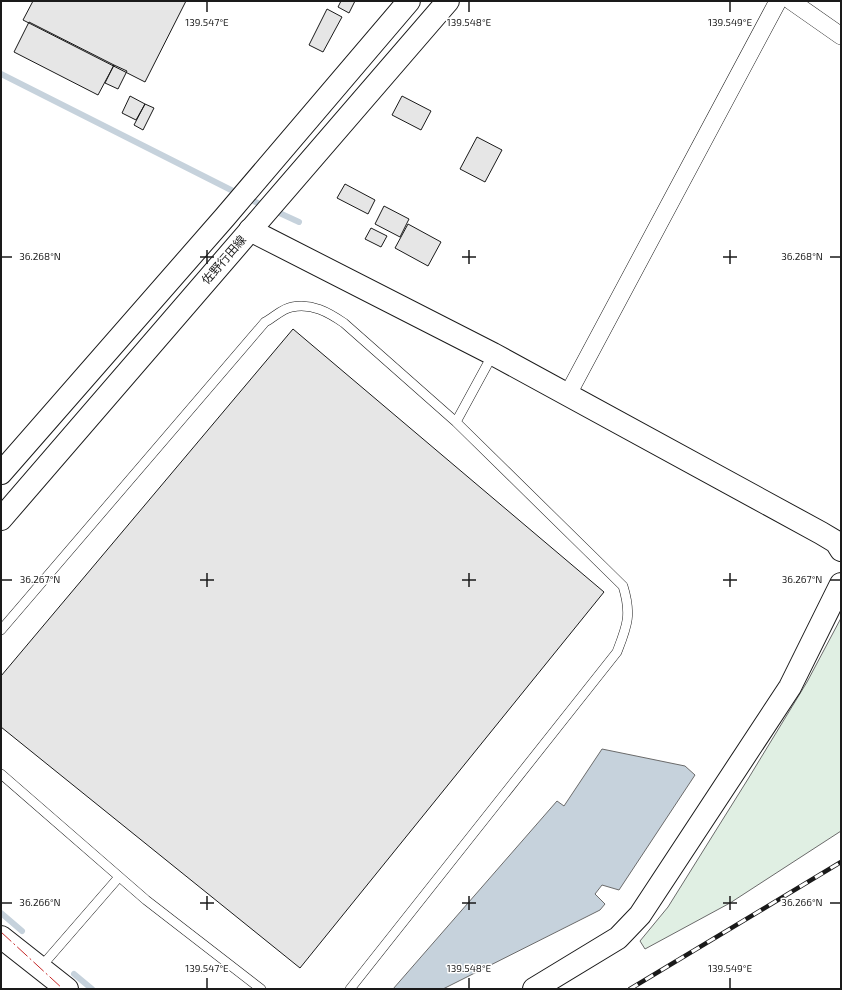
<svg xmlns="http://www.w3.org/2000/svg" width="842" height="990" font-family="'Exo 2','Noto Sans JP',sans-serif">
  <style>
    .green { fill: #e0efe3; stroke: #6a6a6a }
    .water { fill: #c6d2dc; stroke: #6a6a6a }
    .lines { fill: none; stroke-linecap: round; stroke-linejoin: round }
    .stream { stroke: #c6d2dc; stroke-width: 6 }
    .building { fill: #e6e6e6; stroke: #1a1a1a }
    .service-casing { stroke: #1a1a1a; stroke-width: 10 }
    .minor-casing { stroke: #1a1a1a; stroke-width: 18 }
    .tertiary-casing { stroke: #1a1a1a; stroke-width: 24 }
    .primary-casing { stroke: #1a1a1a; stroke-width: 24 }
    .service { stroke: #fff; stroke-width: 9 }
    .minor { stroke: #fff; stroke-width: 17 }
    .tertiary { stroke: #fff; stroke-width: 22 }
    .primary { stroke: #fff; stroke-width: 22 }
    .rail-casing { stroke: #1a1a1a; stroke-width: 4.5 }
    .rail { stroke: #fff; stroke-width: 3; stroke-dasharray: 9; stroke-linecap: butt }
    .power { stroke: #c62828; stroke-width: 1; stroke-dasharray: 14 3 2 3; stroke-linecap: butt }
    .ticks { fill: none; stroke: #1a1a1a; stroke-width: 1.5 }
    .labels { text-anchor: middle; stroke-width: 3; stroke-linejoin: round; paint-order: stroke }
    .street-label { font-size: 12px; fill: #1a1a1a; stroke: #fff }
    .ticks-label { font-size: 10px; text-anchor: middle; fill: #1a1a1a; stroke: #fff; stroke-width: 3; stroke-linejoin: round; paint-order: stroke }
  </style>
  <rect width="100%" height="100%" fill="#fff"/>
  <path class="green" d="M841,618v213l-111,72 -85,46 -5,-8 28,-34 80,-128 59,-97z"/>
  <path class="water" d="M602,749l83,17 10,9 -76,115 -17,-5 -7,9 10,10 -5,6 -157,79h-50l164,-188 7,5z"/>
  <g class="lines">
    <path class="stream" d="M1,74l238,120
      M247,198l52,24
      M1,913l21,18
      M74,974l18,15"/>
  </g>
  <path class="building" d="M33,1h153l-41,81 -122,-62z
    M341,1h14l-6,12 -11,-6z
    M327,9l15,8 -19,35 -14,-7z
    M29,22l85,43 -16,30 -84,-43z
    M114,65l13,6 -9,18 -13,-6z
    M130,96l15,8 -9,16 -14,-7z
    M402,96l29,15 -10,19 -29,-15z
    M145,104l9,4 -11,22 -9,-5z
    M477,137l25,13 -17,32 -25,-13z
    M345,184l30,16 -7,14 -31,-16z
    M384,206l25,13 -9,18 -25,-13z
    M408,224l33,18 -13,24 -33,-18z
    M371,228l16,8 -6,11 -16,-8z
    M293,329l311,263 -304,376 -299,-241v-51z"/>
  <g class="lines">
    <defs>
      <path id="service" d="M456,422l37,-68
        M1,630l264,-308c8,-4 18,-14 27,-15 20,-4 36,5 52,16l112,99 167,164c9,29 4,40 -6,66l-267,337
        M1,774l145,126 115,89
        M40,968l79,-91"/>
      <path id="minor" d="M791,1l50,35
        M568,394l210,-393"/>
      <path id="tertiary" d="M250,230l243,124 328,179 15,9 5,8
        M1,937l66,52
        M534,989l84,-51 22,-23 150,-228 51,-103"/>
      <path id="primary" d="M1,473l224,-256 184,-216
        M1,519l447,-518"/>
    </defs>
    <use href="#service" class="service-casing"/>
    <use href="#minor" class="minor-casing"/>
    <use href="#tertiary" class="tertiary-casing"/>
    <use href="#primary" class="primary-casing"/>
    <use href="#service" class="service"/>
    <use href="#minor" class="minor"/>
    <use href="#tertiary" class="tertiary"/>
    <use href="#primary" class="primary"/>
    <defs>
      <path id="rail" d="M630,989l211,-127"/>
    </defs>
    <use href="#rail" class="rail-casing"/>
    <use href="#rail" class="rail"/>
    <path class="power" d="M1,932l62,57"/>
  </g>
  <path class="ticks" d="M207,2v10M469,2v10M730,2v10M207,250v14M469,250v14M730,250v14M2,257h10M200,257h14M462,257h14M723,257h14M830,257h10M207,573v14M469,573v14M730,573v14M2,580h10M200,580h14M462,580h14M723,580h14M830,580h10M207,896v14M469,896v14M730,896v14M2,903h10M200,903h14M462,903h14M723,903h14M830,903h10M207,978v10M469,978v10M730,978v10"/>
  <g class="labels">
    <g class="street-label">
      <text transform="translate(224 260) rotate(-49)" y="4">佐野行田線</text>
    </g>
  </g>
  <g class="ticks-label">
    <text x="207" y="26">139.547°E</text>
    <text x="469" y="26">139.548°E</text>
    <text x="730" y="26">139.549°E</text>
    <text x="40" y="260">36.268°N</text>
    <text x="802" y="260">36.268°N</text>
    <text x="40" y="583">36.267°N</text>
    <text x="802" y="583">36.267°N</text>
    <text x="40" y="906">36.266°N</text>
    <text x="802" y="906">36.266°N</text>
    <text x="207" y="972">139.547°E</text>
    <text x="469" y="972">139.548°E</text>
    <text x="730" y="972">139.549°E</text>
  </g>
  <rect width="842" height="990" fill="none" stroke="#1a1a1a" stroke-width="4"/>
</svg>
